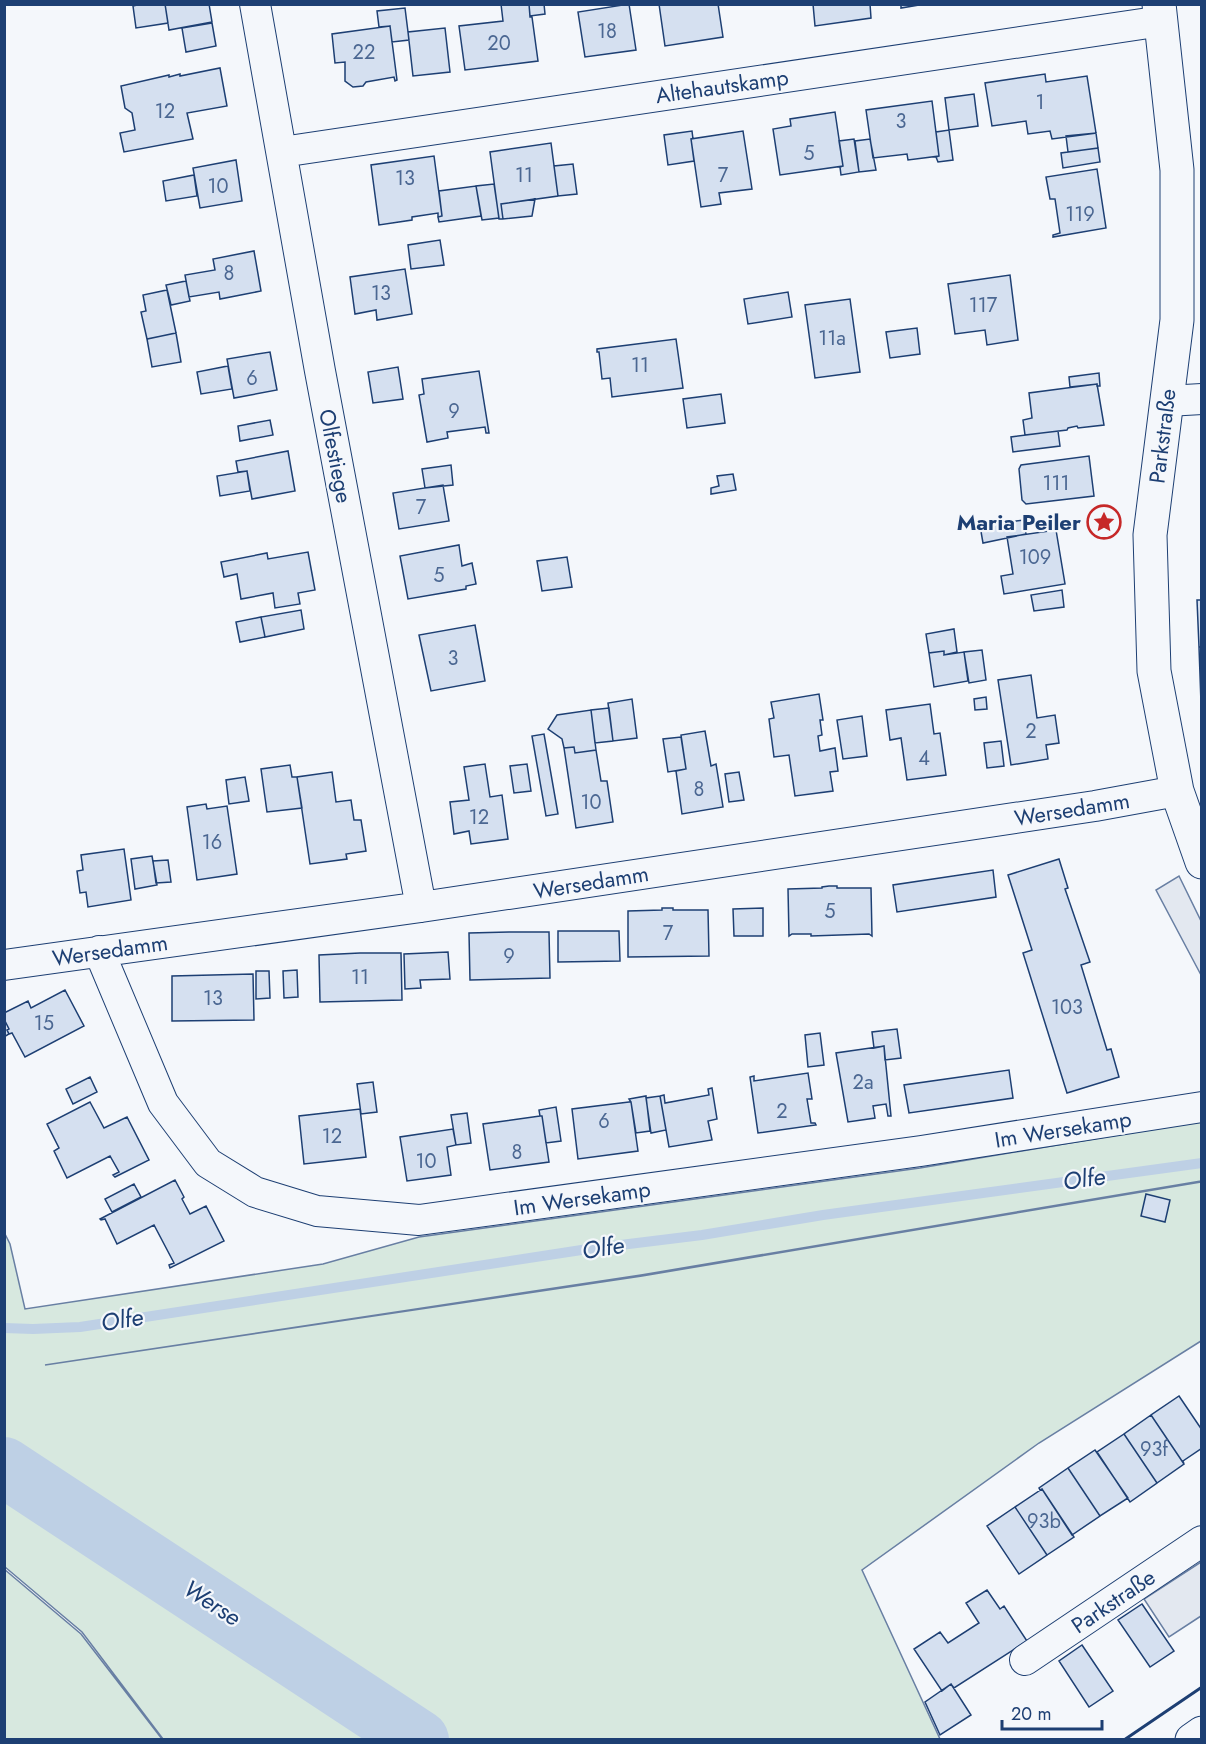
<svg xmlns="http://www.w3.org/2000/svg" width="1206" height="1744" font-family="Jost,sans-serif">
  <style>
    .green { fill: #d7e8df; stroke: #687fa3; stroke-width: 1.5 }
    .parking { fill: #e3e8f0; stroke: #687fa3; stroke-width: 1.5 }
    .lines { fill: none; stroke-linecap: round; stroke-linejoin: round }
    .stream { stroke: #bed0e5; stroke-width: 10 }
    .river { stroke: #bed0e5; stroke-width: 60 }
    .building { fill: #d5e0f0; stroke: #1d3f73; stroke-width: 1.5 }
    .minor-casing { stroke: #1d3f73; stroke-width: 32 }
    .tertiary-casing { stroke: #1d3f73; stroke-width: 35 }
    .primary-casing { stroke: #1d3f73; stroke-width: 35 }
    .minor { stroke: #f4f7fb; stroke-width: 30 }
    .tertiary { stroke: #f4f7fb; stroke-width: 33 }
    .primary { stroke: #f4f7fb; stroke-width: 33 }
    .wall { stroke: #1d3f73; stroke-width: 3 }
    .labels { text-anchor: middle; stroke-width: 4.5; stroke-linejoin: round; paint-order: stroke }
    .number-label { font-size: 20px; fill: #4b6792 }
    .street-label { font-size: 22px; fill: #1d3f73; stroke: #f4f7fb }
    .poi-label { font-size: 22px; font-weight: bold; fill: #1d3f73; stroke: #f4f7fb; text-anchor: end }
    .water-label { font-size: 24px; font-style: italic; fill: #1d3f73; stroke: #f4f7fb }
  </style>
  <rect width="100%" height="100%" fill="#f4f7fb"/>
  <path class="green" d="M1201,1121v60l-560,94 -596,90 597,-89 559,-94v159l-162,102 -177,127 78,169h-777l-81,-107 -77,-65 -1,-335 6,12 15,65 298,-45 96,-27 501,-69z
    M4,1569l77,65 81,105h-157z"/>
  <path class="parking" d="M1179,876l22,45v54l-45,-85z
    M1201,1562v54l-32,21 -25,-38z"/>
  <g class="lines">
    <path class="stream" d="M4,1328l29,1 47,-2 508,-78 114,-14 121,-20 379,-52"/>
    <path class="river" d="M4,1467l415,273"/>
  </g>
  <path class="building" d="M141,4h24l3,19 -32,5 -3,-22z
    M165,4h44l3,18 -43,8z
    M501,4h28l1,13h2l6,44 -73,9 -6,-44 44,-5z
    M529,4h15l1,10 -15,2z
    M629,4l7,46 -51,7 -7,-45z
    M659,4h59l5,33 -58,9z
    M813,4h57l1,14 -56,8z
    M901,4h24l-24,4z
    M405,8l4,32 -17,2 -2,-16 -11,1 -2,-16z
    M212,23l4,23 -30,6 -4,-24z
    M390,26l7,54 -2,1 -1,-4 -28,5 -3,4 -10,1 -8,-6v-19l-10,1 -3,-29z
    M445,28l5,44 -37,4 -5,-44z
    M220,68l7,38 -40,7 6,26 -69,13 -4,-19 15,-3 -3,-17 -7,-5 -4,-22 48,-11v2l11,-3v2z
    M1045,74l1,8 41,-6 9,57 -44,6 -2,-8 -22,3 -2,-13 -34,5 -7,-43z
    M974,94l4,32 -29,4 -4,-32z
    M932,101l7,55 -31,4 -1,-6 -34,4 -7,-48z
    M835,112l8,54 -63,9 -7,-46 18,-3 -1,-7z
    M949,130l4,30 -15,2 -2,-5 3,-1 -3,-24z
    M692,131l1,8h-2l3,22 -26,4 -4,-30z
    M743,131l9,58 -33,4 2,11 -20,3 -10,-68z
    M1096,133l2,15 -30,4 -2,-16z
    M854,139l5,33 -18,3 -1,-8 3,-1 -4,-25z
    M870,139l6,31 -17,2 -4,-31z
    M551,143l7,53 -57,8 2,15h-4l-9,-67z
    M1098,148l2,14 -37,6 -2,-15z
    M434,156l8,60 -4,1v-4l-26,4v3l-33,5 -8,-60z
    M236,160l6,41 -42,7 -7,-40z
    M573,164l4,30 -19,2 -4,-30z
    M1097,169l9,59 -53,9v-2l7,-2 -5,-34h-5l-4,-22z
    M194,175l3,21 -31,5 -3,-20z
    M494,184l5,34 -17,2 -6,-34z
    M476,186l5,30 -42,6 -1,-5 4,-1 -3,-25z
    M535,199l-3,17 -29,3 -2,-15z
    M440,240l4,25 -33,4 -3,-24z
    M254,251l7,40 -41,8 -1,-7 -30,5 -4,-22 30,-5 -2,-11z
    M405,269l7,45 -35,6 -1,-10 -21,4 -5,-37z
    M1010,275l8,65 -31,5 -2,-15 -30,4 -7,-50z
    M186,281l4,20 -19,4 -5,-20z
    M167,290l9,43 -29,6 -6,-27 5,-1 -3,-16z
    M788,292l4,25 -44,7 -4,-25z
    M850,299l10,73 -45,6 -10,-73z
    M917,328l3,26 -30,4 -4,-26z
    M176,333l5,29 -29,5 -5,-28z
    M676,339l7,49 -71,9 -2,-19 -8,1 -3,-27h-2v-3z
    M270,352l7,38 -43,8 -7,-39z
    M228,366l4,23 -31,5 -4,-22z
    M398,367l5,32 -30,4 -5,-31z
    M479,371l10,62h-3l-1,-6 -38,5 1,6 -21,4 -8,-47 5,-1 -2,-15z
    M1099,373l1,13h-3v-2l-27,3 -1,-10z
    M1097,384l7,41 -26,3 -1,-2 -9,2 -1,2 -42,5 -2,-15 9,-2 -3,-25z
    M721,394l4,29 -38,5 -4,-29z
    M270,420l3,15 -33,6 -2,-15z
    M1058,431l2,15 -47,6 -2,-15z
    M288,451l7,40 -43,8 -5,-28 -9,1 -2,-11z
    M1089,456l5,40 -68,8 -4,-4 -3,-31 2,-4z
    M451,465l2,20 -28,3 -3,-19z
    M247,471l3,20 -30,5 -3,-20z
    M733,474l3,16 -25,4v-6l8,-2 -2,-10z
    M443,485l6,36 -50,8 -6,-36z
    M1024,520l2,14 -43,9 -3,-17z
    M1056,530l9,54 -61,10 -3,-18 12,-2 -6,-37z
    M459,545l3,21 10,-3 4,21 -10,2v3l-58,10 -8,-43z
    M308,552l7,38 -17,3 2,11 -25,4 -2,-15 -32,6 -4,-25 -13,3 -3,-15 46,-9 1,6z
    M567,557l5,30 -30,4 -5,-30z
    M1062,590l2,17 -30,4 -3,-16z
    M1197,600h5v47h-3z
    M301,610l3,19 -39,8 -4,-20z
    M261,617l4,20 -25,5 -4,-20z
    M475,625l10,56 -54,10 -12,-56z
    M954,629l3,23 -13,3v-4l-15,2 -3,-19z
    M1199,647h3l-1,56z
    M982,650l4,30 -17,3 -5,-31z
    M944,651v4l20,-3 4,29 -34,6 -5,-34z
    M1031,675l6,43 18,-3 4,28 -13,2 2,14 -37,6 -13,-85z
    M819,694l4,26h-3l2,15 -4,1 2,15 15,-3 3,23 -8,1 3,19 -38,5 -6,-41 -15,2 -5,-38 5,-1 -3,-16z
    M986,697l1,12 -12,1 -1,-11z
    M632,699l5,39 -24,3 -5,-38z
    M930,704l4,30 6,-1 6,42 -39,5 -6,-42 -11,2 -4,-30z
    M609,708l4,33 -18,2 -4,-33z
    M591,710l5,40 -21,3 -1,-6 -10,1 -2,-9 -14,-10 9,-14z
    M862,716l5,40 -24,3 -6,-39z
    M705,731l6,35 5,-2 7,43 -41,7 -6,-43 10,-2 -5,-34z
    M544,734l14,80 -12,2 -14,-80z
    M681,737l5,32 -18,3 -5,-33z
    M1001,741l3,25 -17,2 -3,-25z
    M574,747l1,6 21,-3 5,31h6l6,41 -37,6 -12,-80z
    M485,764l5,33 12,-2 6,44 -37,5 -2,-13 -15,3 -4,-32 19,-2 -5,-33z
    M527,764l4,27 -17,2 -4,-27z
    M290,765l2,12h5l5,31 -35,4 -6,-43z
    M332,772l4,30 15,-2 3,20h7l5,31 -20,3 1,5 -37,5 -13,-87z
    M739,772l5,28 -15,2 -4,-28z
    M245,777l4,24 -20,3 -3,-24z
    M206,804l1,5 20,-3 10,68 -40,6 -10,-73z
    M124,849l7,51 -43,7 -2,-15 -6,1 -3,-22 6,-1 -2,-15z
    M152,856l5,29 -22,4 -4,-30z
    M1059,859l9,29 -3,1 25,73 -9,3 26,85 4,-1 8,28 -52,16 -44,-140 9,-3 -24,-75z
    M168,860l3,22 -15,1 -3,-22z
    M993,870l3,27 -99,15 -4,-27z
    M829,886h8v2h34l1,48 -3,-2 -58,2v-2h-19l-3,2 -1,-47 34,-1v-1z
    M662,908h11v2h35l1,46 -81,1v-46l34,-1z
    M763,908v28h-29l-1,-27z
    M558,931h61l1,30 -62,1z
    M509,932h40l1,46 -80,2 -1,-47z
    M448,952l2,27 -30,1 1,8 -16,1 -1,-35z
    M360,953h41l1,47 -82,2 -1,-47z
    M297,970l1,27 -14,1 -1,-27z
    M256,971h13l1,27 -14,1z
    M253,974l1,46 -82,1v-45z
    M65,990l19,36 -59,31 -13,-24 -3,1 -2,-4 2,-1 -5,-10v-6l24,-12 3,7z
    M4,1019l5,10 -2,1 2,4 -5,3z
    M897,1029l4,29 -16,2 -1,-14 -10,2 -2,-16z
    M820,1033l4,32 -16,2 -3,-32z
    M884,1046l7,70h-3l-2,-12 -13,2 2,12 -27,4 -12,-69z
    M1009,1070l4,28 -104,15 -5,-28z
    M808,1073l4,26h-5l4,24h4l1,2 -58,8 -8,-56 4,-1v5z
    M90,1077l7,15 -24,12 -7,-15z
    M373,1082l4,30 -16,2 -4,-30z
    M712,1088l5,31 -9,2 4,19 -43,7 -9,-51 4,-1 1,8 44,-8 -1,-6z
    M646,1096l4,35 -14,2 -5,-31 -2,-3z
    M660,1096l6,34 -15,3 -5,-35z
    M90,1102l14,26 23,-11 22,43 -34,17 -2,-2 6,-3 -9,-16 -43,22 -13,-27 5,-3 -12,-24z
    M629,1102h2l7,49 -60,8 -6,-50z
    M556,1107l5,34 -15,2 -4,-27h-2l-1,-6z
    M360,1109l6,48 -62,7 -5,-48z
    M467,1113l4,30 -15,2 -5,-30z
    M540,1116h2l7,46 -59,8 -7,-46z
    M453,1129l3,16 -9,2 4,28 -44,6 -7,-44z
    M175,1180l9,17 -2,2 8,15 16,-8 18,35 -54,27 -1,-3 5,-2 -20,-38 -37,19 -12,-25 -4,1 -1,-1z
    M134,1184l7,13 -29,15 -7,-13z
    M1146,1194l24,6 -5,22 -24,-6z
    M1179,1396l23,34v18l-19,13 1,3 -33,-49z
    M1151,1415l33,49 -27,19 -33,-49z
    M1124,1434l33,49 -27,19 -33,-50z
    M1095,1450l33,48 -28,18 -32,-48z
    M1068,1468l32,48 -28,19 -30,-46 -2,1 -1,-2z
    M1042,1489l32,48 -27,18 -32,-48z
    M1015,1507l32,48 -28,19 -32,-48z
    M987,1590l13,19 4,-3 23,35 -73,47 -3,-4 -9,7 -28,-42 26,-17 8,11 31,-20 -13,-20z
    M1142,1604l32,47 -24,16 -32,-47z
    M1082,1645l31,46 -24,16 -30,-46z
    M951,1684l20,31 -31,20 -15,-33z"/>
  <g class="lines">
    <defs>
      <path id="minor" d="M255,4l65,367 101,536
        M282,152l880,-131
        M1167,401l35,-2
        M99,951l64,152 45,60 47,29 62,19 102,9 502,-69 281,-44
        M4,965l417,-58 674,-101 82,-15
        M1025,1660l177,-119"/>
      <path id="tertiary" d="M1159,4l18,166v150l-27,215 4,136 23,120 25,71"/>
      <path id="primary" d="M1192,1740l10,-7"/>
    </defs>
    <use href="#minor" class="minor-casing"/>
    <use href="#tertiary" class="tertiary-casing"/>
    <use href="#primary" class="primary-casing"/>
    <use href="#minor" class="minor"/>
    <use href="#tertiary" class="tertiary"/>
    <use href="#primary" class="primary"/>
    <path class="wall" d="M1124,1740l78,-53"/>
  </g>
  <defs>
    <symbol id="sight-ring" viewBox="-11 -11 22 22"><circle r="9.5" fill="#f4f7fb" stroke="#c62828" stroke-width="1.5"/><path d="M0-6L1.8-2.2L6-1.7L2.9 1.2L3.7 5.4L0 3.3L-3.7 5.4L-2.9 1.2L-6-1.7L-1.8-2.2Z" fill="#c62828"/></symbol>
  </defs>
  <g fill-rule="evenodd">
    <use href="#sight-ring" x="1085" y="503" width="38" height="38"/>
  </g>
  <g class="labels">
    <g class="number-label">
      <text x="607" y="38">18</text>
      <text x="499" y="50">20</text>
      <text x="364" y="59">22</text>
      <text x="1040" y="109">1</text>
      <text x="165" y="118">12</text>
      <text x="901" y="128">3</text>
      <text x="809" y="160">5</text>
      <text x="524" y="182">11</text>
      <text x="723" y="182">7</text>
      <text x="405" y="185">13</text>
      <text x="218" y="193">10</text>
      <text x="1080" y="221">119</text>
      <text x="229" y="280">8</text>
      <text x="381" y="300">13</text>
      <text x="983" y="312">117</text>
      <text x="832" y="345">11a</text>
      <text x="640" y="372">11</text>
      <text x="252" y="385">6</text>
      <text x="454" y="418">9</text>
      <text x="1056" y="490">111</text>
      <text x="421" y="514">7</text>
      <text x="1035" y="564">109</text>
      <text x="439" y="582">5</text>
      <text x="453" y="665">3</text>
      <text x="1031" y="738">2</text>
      <text x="924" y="765">4</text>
      <text x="699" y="796">8</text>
      <text x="591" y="809">10</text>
      <text x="479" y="824">12</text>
      <text x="212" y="849">16</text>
      <text x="830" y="918">5</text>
      <text x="668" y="940">7</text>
      <text x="509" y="963">9</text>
      <text x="360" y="984">11</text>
      <text x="213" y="1005">13</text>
      <text x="1067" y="1014">103</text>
      <text x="44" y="1030">15</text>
      <text x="863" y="1089">2a</text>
      <text x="782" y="1118">2</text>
      <text x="604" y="1128">6</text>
      <text x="332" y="1143">12</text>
      <text x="517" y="1159">8</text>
      <text x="426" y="1168">10</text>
      <text x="1154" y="1456">93f</text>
      <text x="1044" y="1528">93b</text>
    </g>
    <g class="street-label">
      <text transform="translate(722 86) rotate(-8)" y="8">Altehautskamp</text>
      <text transform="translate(1162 436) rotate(-83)" y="8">Parkstraße</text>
      <text transform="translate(336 456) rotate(79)" y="8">Olfestiege</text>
      <text transform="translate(1072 809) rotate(-9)" y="8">Wersedamm</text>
      <text transform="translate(591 882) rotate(-9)" y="8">Wersedamm</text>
      <text transform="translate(110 950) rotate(-8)" y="8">Wersedamm</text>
      <text transform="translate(1063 1129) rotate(-9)" y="8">Im Wersekamp</text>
      <text transform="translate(582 1198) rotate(-8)" y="8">Im Wersekamp</text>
      <text transform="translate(1113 1601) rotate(-34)" y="8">Parkstraße</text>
    </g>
    <g class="poi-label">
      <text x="1081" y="530">Maria Peiler</text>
    </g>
    <g class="water-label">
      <text transform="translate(1084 1179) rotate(-8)" y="8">Olfe</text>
      <text transform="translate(603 1248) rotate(-9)" y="8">Olfe</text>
      <text transform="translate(122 1320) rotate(-9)" y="8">Olfe</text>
      <text transform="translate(212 1603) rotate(33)" y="8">Werse</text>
    </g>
  </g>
  <rect width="1206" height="1744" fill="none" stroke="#1d3f73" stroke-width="12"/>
  <path d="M1002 1720v9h100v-9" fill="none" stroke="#1d3f73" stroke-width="3"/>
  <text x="1011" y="1720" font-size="18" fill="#1d3f73" stroke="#f4f7fb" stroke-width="4.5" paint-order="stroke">20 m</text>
</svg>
